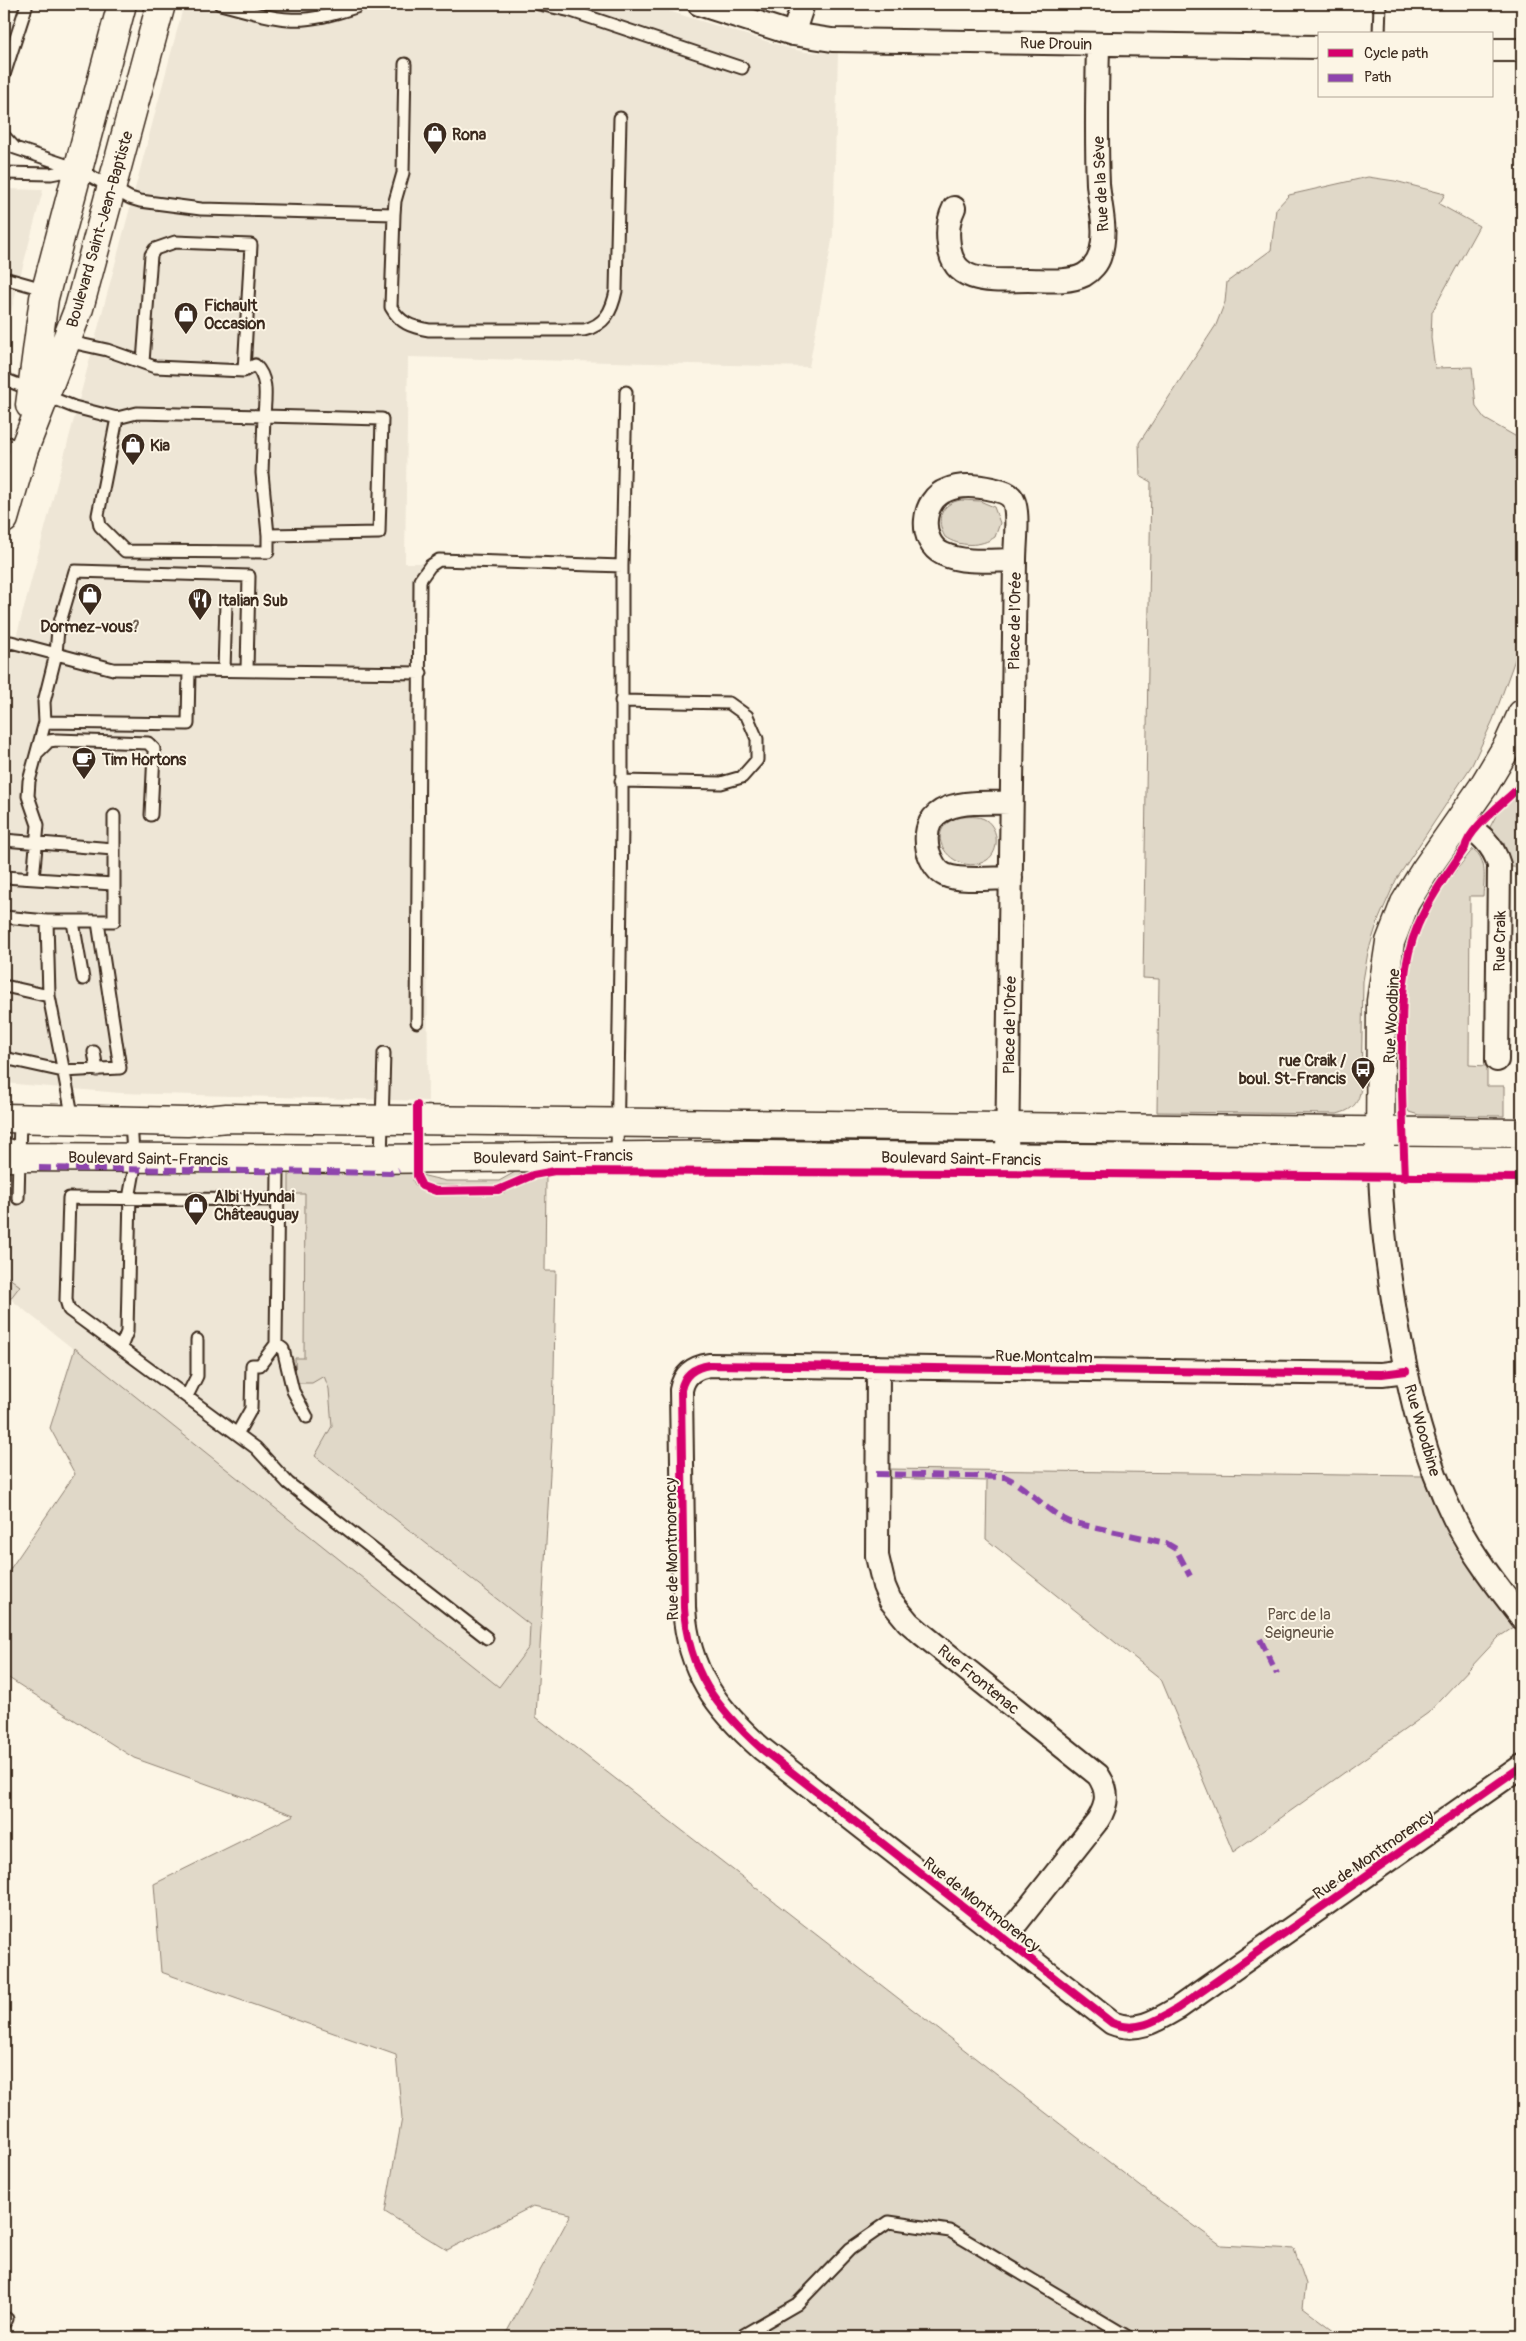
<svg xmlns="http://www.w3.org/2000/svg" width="1526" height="2341" font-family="Pangolin,sans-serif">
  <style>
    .built { fill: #eee6d6 }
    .green { fill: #e0d8c8; stroke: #8e8173 }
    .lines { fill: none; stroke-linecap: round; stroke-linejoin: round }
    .lane-casing { stroke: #3b2a1e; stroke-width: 15 }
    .street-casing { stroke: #3b2a1e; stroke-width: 26 }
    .secondary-casing { stroke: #3b2a1e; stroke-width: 31 }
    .highway-casing { stroke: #3b2a1e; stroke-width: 31 }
    .lane { stroke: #fcf5e5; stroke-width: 11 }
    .street { stroke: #fcf5e5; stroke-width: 22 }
    .secondary { stroke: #fcf5e5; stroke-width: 28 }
    .highway { stroke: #fcf5e5; stroke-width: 28 }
    .quiet { stroke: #8e44ad; stroke-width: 6; stroke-dasharray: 12 6; stroke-linecap: butt }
    .cycleway-casing { stroke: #fcf5e5; stroke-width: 11 }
    .cycleway { stroke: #d6006c; stroke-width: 8 }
    .labels { text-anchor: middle; stroke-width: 4; stroke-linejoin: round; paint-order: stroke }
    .street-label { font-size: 16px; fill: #3b2a1e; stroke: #fcf5e5 }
    .poi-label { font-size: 16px; font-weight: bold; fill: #3b2a1e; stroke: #fcf5e5; text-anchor: start }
    .park-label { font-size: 16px; fill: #645648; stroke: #fcf5e5 }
  </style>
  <rect width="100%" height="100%" fill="#fcf5e5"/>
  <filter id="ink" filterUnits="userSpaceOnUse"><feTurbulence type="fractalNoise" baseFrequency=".02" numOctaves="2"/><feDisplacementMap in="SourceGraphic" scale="10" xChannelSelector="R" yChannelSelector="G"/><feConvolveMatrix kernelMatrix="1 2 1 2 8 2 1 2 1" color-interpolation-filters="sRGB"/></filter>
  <g filter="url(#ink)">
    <path class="built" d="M184,4h462l146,45 14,3 32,1 -5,182 -24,132 -401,-10 -3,203v3h20l3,538 -308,-8 -116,-10v-400z
      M4,189l39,1 -39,148z
      M4,1165l302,3 18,208 5,13 3,37 -17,30 215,169 -1,22 -30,40 -495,-393z"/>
    <path class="green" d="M1368,177l27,4 50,13 -6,10 40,22 -47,86 -1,26 4,30 37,-1 4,40 9,12 37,21v200l-29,80 -21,45 -76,115 -18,41 -10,31 -5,29 -2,106c-2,16 -8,23 -24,27l-180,-2 2,-133 -16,-1 8,-496 -11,-6 -1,-33 77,-118 9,-23 2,-20 44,-32 5,-41 13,-14z
      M961,500l19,1 14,6 6,16 -5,14c-14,10 -36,10 -50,0 -10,-17 -4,-34 16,-37z
      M1522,791v76h-11l-7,-24 -14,-16 9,-17z
      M959,817c9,0 19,-2 27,3 13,9 14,31 1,40 -31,20 -71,-29 -28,-43z
      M1473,849c15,11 11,30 10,47h-13l-1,169 18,1v20h17v30l-85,-1 -10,-3 -4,-9c-1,-55 -6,-122 16,-174 12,-30 32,-55 52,-80z
      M289,1168l123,5c0,14 9,19 20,21l72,-1 20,-11 22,-6 -1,95h11l-3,150 -17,296 613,476 72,52 73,4 12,35 -3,23 40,30h-839l67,-123 -38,-8 -86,44 -62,-38 17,-94 -6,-63 -235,-83 -7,-88 140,-69 -160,-57 -130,-83v-97l71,-104 -25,-46 25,-80 424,339 30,-40 1,-22 -215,-169 17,-30 -3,-37 -5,-13 -12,7h-16l-1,-25h9l1,-164h-16z
      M517,1171h8l-20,14 -9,1 -67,-1 -5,-3 -3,-7 25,6h53z
      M4,1274l16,12 -10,13 -6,-5z
      M886,1469l537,7c20,57 54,104 91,151l-15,10 -71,76 -195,139 -72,-173 -175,-140 1,-58 -100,-3z"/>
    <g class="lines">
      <defs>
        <path id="lane" d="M220,4c22,5 46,14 68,15 23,2 47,-5 68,-12v-3
          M539,4l32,7 171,57
          M1379,34l1,-30
          M4,75l23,-71
          M4,136l11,12 63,21 52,29 10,3 61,8 193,5 1,-13 8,-28 2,-109
          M4,173l47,1 26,-5
          M394,214l-3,93c9,16 20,20 38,23h155c21,-5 28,-19 32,-39l4,-173
          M4,278l43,12
          M66,341l41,9 48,17 89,4 7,-126 -76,-3 -20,7 -4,6 -8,107
          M244,371l11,-6c14,14 10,33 9,51l118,3 -3,114 -111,2
          M4,379l70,28 43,11 -19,97 2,11 25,25 143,1v-17l-6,-62 2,-57 -127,-3 -20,5
          M4,442l20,7
          M4,646l7,-4 102,27 76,1
          M224,670l2,-67
          M621,701l108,2 18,13 10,23v21l-15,17 -21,6 -100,-2
          M45,722l143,2 1,-54 232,3
          M37,753l12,-12 7,-1 92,3 6,6v4l-3,62
          M4,840l109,9
          M4,877l109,7
          M33,879l5,-54 -10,-29 1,-15 16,-59 -1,-20 12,-48 2,-25 17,-58 174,5 -2,94
          M4,917l43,4h67v-105
          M47,921l2,75 24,123
          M73,922l10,57
          M9,987l40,9
          M417,1022l3,-442 10,-14 9,-6 183,6
          M94,1052l3,18
          M4,1058l59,13 57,-3 -22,-146
          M617,1155l5,-328v-261l4,-174
          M381,1159l3,-106
          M18,1198l2,-79
          M277,1200l-208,-2 -3,102 3,10 187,138 32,35 199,155
          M276,1344l7,5 10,42 14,26
          M121,1347l6,-15 3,-139 4,-22 -3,-50
          M187,1396l10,-20v-36
          M237,1434l14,-25 1,-44h8l16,-21 2,-172 3,-13
          M4,2317l3,2 -3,4
          M740,2337l57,-33 53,-55 39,-27 61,9 178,106"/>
        <path id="street" d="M699,4l94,30 39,6 488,7
          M793,34l10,-30
          M1492,50h30
          M954,208c-6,12 -7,24 -5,37 4,42 47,35 79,35 17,0 40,3 56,-5 7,-4 14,-12 16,-20 8,-24 0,-47 -2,-71 -2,-46 -1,-94 0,-140
          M1461,821c17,12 32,22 38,44l-2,195
          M1011,878c-18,0 -50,4 -66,-3 -9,-4 -14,-15 -17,-24 -11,-55 49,-48 83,-48
          M1007,1157l8,-597c0,-16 4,-44 -1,-58 -3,-9 -13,-11 -22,-13 -13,-3 -32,-5 -45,1 -26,9 -29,52 -4,64 22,10 49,6 72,6
          M1380,1160c0,57 8,113 18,169 12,65 26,129 56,189 18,36 43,68 68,100
          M878,1367l-1,189 7,30 6,14 18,22 14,12 176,141c11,16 10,29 0,45l-94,119
          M1406,1371l-24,3 -672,-9c-15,2 -26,9 -29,25l3,218c4,63 32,100 78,141l350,274c25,10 44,-2 66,-15l344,-242"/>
        <path id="secondary" d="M4,1118l183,4 40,-4 1295,15
          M1380,1148l1,-147 9,-59 15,-39 19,-31 59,-85 25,-42 14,-31
          M4,1152l15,5 345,2 383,-4 775,7"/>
        <path id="highway" d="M30,405l14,-107 78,-294
          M4,519l20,-70 55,-141 82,-304
          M4,1157h15"/>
      </defs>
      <use href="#lane" class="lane-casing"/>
      <use href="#street" class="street-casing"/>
      <use href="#secondary" class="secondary-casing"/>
      <use href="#highway" class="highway-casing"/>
      <use href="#lane" class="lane"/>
      <use href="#street" class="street"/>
      <use href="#secondary" class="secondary"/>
      <use href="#highway" class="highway"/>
      <path class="quiet" d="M39,1168l352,5 8,-3
        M876,1474l129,3c24,11 40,34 65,45l96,21 10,6 14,27
        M1260,1639l17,35"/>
      <defs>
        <path id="cycleway" d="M417,1105v71l5,10 14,5 62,-1 35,-15 22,-4c322,0 645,4 967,7
          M1405,1178c-2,-46 -4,-91 -3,-137 0,-39 0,-79 16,-116 12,-28 30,-52 47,-77 3,-20 44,-49 57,-64
          M1406,1371l-24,3 -672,-9c-15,2 -26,9 -29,25l3,218c4,63 32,100 78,141l350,274c25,10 44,-2 66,-15l344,-242"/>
      </defs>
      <use href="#cycleway" class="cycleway-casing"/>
      <use href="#cycleway" class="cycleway"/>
    </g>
  </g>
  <defs>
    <symbol id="shop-pin" viewBox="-11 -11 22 30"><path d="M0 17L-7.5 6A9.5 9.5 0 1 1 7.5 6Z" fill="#3b2a1e" stroke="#fcf5e5"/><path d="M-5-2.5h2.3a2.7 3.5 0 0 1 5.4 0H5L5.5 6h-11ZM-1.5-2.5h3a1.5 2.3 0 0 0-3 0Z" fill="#fff"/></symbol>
    <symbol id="restaurant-pin" viewBox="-11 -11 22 30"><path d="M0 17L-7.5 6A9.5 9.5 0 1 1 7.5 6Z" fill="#3b2a1e" stroke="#fcf5e5"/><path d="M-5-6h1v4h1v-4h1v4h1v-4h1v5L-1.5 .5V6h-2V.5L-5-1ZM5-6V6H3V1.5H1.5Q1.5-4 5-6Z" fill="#fff"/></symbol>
    <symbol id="cafe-pin" viewBox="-11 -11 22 30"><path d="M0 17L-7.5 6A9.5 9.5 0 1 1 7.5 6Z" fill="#3b2a1e" stroke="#fcf5e5"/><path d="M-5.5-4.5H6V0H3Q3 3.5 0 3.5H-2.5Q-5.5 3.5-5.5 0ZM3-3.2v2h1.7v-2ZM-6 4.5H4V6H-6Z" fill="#fff"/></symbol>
    <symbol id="bus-pin" viewBox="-11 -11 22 30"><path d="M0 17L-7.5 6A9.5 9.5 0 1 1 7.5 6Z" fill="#3b2a1e" stroke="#fcf5e5"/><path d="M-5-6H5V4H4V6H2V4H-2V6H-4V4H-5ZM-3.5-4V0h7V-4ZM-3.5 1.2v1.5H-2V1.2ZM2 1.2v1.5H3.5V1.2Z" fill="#fff"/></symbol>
  </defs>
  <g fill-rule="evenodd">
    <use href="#shop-pin" x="421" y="120" width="28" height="38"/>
    <use href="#shop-pin" x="172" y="300" width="28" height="38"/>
    <use href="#shop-pin" x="119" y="431" width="28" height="38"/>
    <use href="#shop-pin" x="76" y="581" width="28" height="38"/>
    <use href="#restaurant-pin" x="186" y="586" width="28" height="38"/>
    <use href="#cafe-pin" x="70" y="745" width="28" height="38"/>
    <use href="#bus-pin" x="1349" y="1055" width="28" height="38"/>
    <use href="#shop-pin" x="182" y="1191" width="28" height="38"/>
  </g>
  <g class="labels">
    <g class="street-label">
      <text transform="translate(1056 43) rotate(1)" y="6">Rue Drouin</text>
      <text transform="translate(1100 184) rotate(-93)" y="6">Rue de la Sève</text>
      <text transform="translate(99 229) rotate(-74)" y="6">Boulevard Saint-Jean-Baptiste</text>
      <text transform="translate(1014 621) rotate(-89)" y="6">Place de l'Orée</text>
      <text transform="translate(1499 941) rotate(-89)" y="6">Rue Craik</text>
      <text transform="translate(1391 1016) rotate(-87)" y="6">Rue Woodbine</text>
      <text transform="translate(1009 1025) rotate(-89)" y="6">Place de l'Orée</text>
      <text transform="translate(553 1156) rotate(-1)" y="6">Boulevard Saint-Francis</text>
      <text transform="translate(148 1158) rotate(1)" y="6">Boulevard Saint-Francis</text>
      <text transform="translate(961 1158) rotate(1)" y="6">Boulevard Saint-Francis</text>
      <text transform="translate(1044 1356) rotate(1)" y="6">Rue Montcalm</text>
      <text transform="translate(1423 1430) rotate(74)" y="6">Rue Woodbine</text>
      <text transform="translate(671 1549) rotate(-91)" y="6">Rue de Montmorency</text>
      <text transform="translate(979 1679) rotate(39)" y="6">Rue Frontenac</text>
      <text transform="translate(1373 1854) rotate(-35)" y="6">Rue de Montmorency</text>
      <text transform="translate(982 1904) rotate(38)" y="6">Rue de Montmorency</text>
    </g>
    <g class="poi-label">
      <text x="452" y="140">Rona</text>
      <text x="204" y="311">Fichault<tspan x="204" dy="18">Occasion</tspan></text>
      <text x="150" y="451">Kia</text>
      <text x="218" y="606">Italian Sub</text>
      <text x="90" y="632" text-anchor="middle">Dormez-vous?</text>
      <text x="102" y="765">Tim Hortons</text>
      <text x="1346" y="1066" text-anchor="end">rue Craik /<tspan x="1346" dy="18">boul. St-Francis</tspan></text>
      <text x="214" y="1202">Albi Hyundai<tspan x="214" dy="18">Châteauguay</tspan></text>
    </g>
    <g class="park-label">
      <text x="1299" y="1620">Parc de la<tspan x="1299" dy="18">Seigneurie</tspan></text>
    </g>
  </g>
  <rect width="1526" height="2341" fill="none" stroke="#fcf5e5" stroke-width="20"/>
  <rect x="10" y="10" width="1506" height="2321" fill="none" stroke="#3b2a1e" stroke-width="2" filter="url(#ink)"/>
  <rect x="1318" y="32" width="175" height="65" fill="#fcf5e5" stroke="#afa495"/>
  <rect x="1328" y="49" width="25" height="8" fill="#d6006c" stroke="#afa495"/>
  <text x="1364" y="58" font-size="15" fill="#3b2a1e">Cycle path</text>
  <rect x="1328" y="74" width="25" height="8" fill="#8e44ad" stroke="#afa495"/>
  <text x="1364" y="82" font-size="15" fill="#3b2a1e">Path</text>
</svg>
